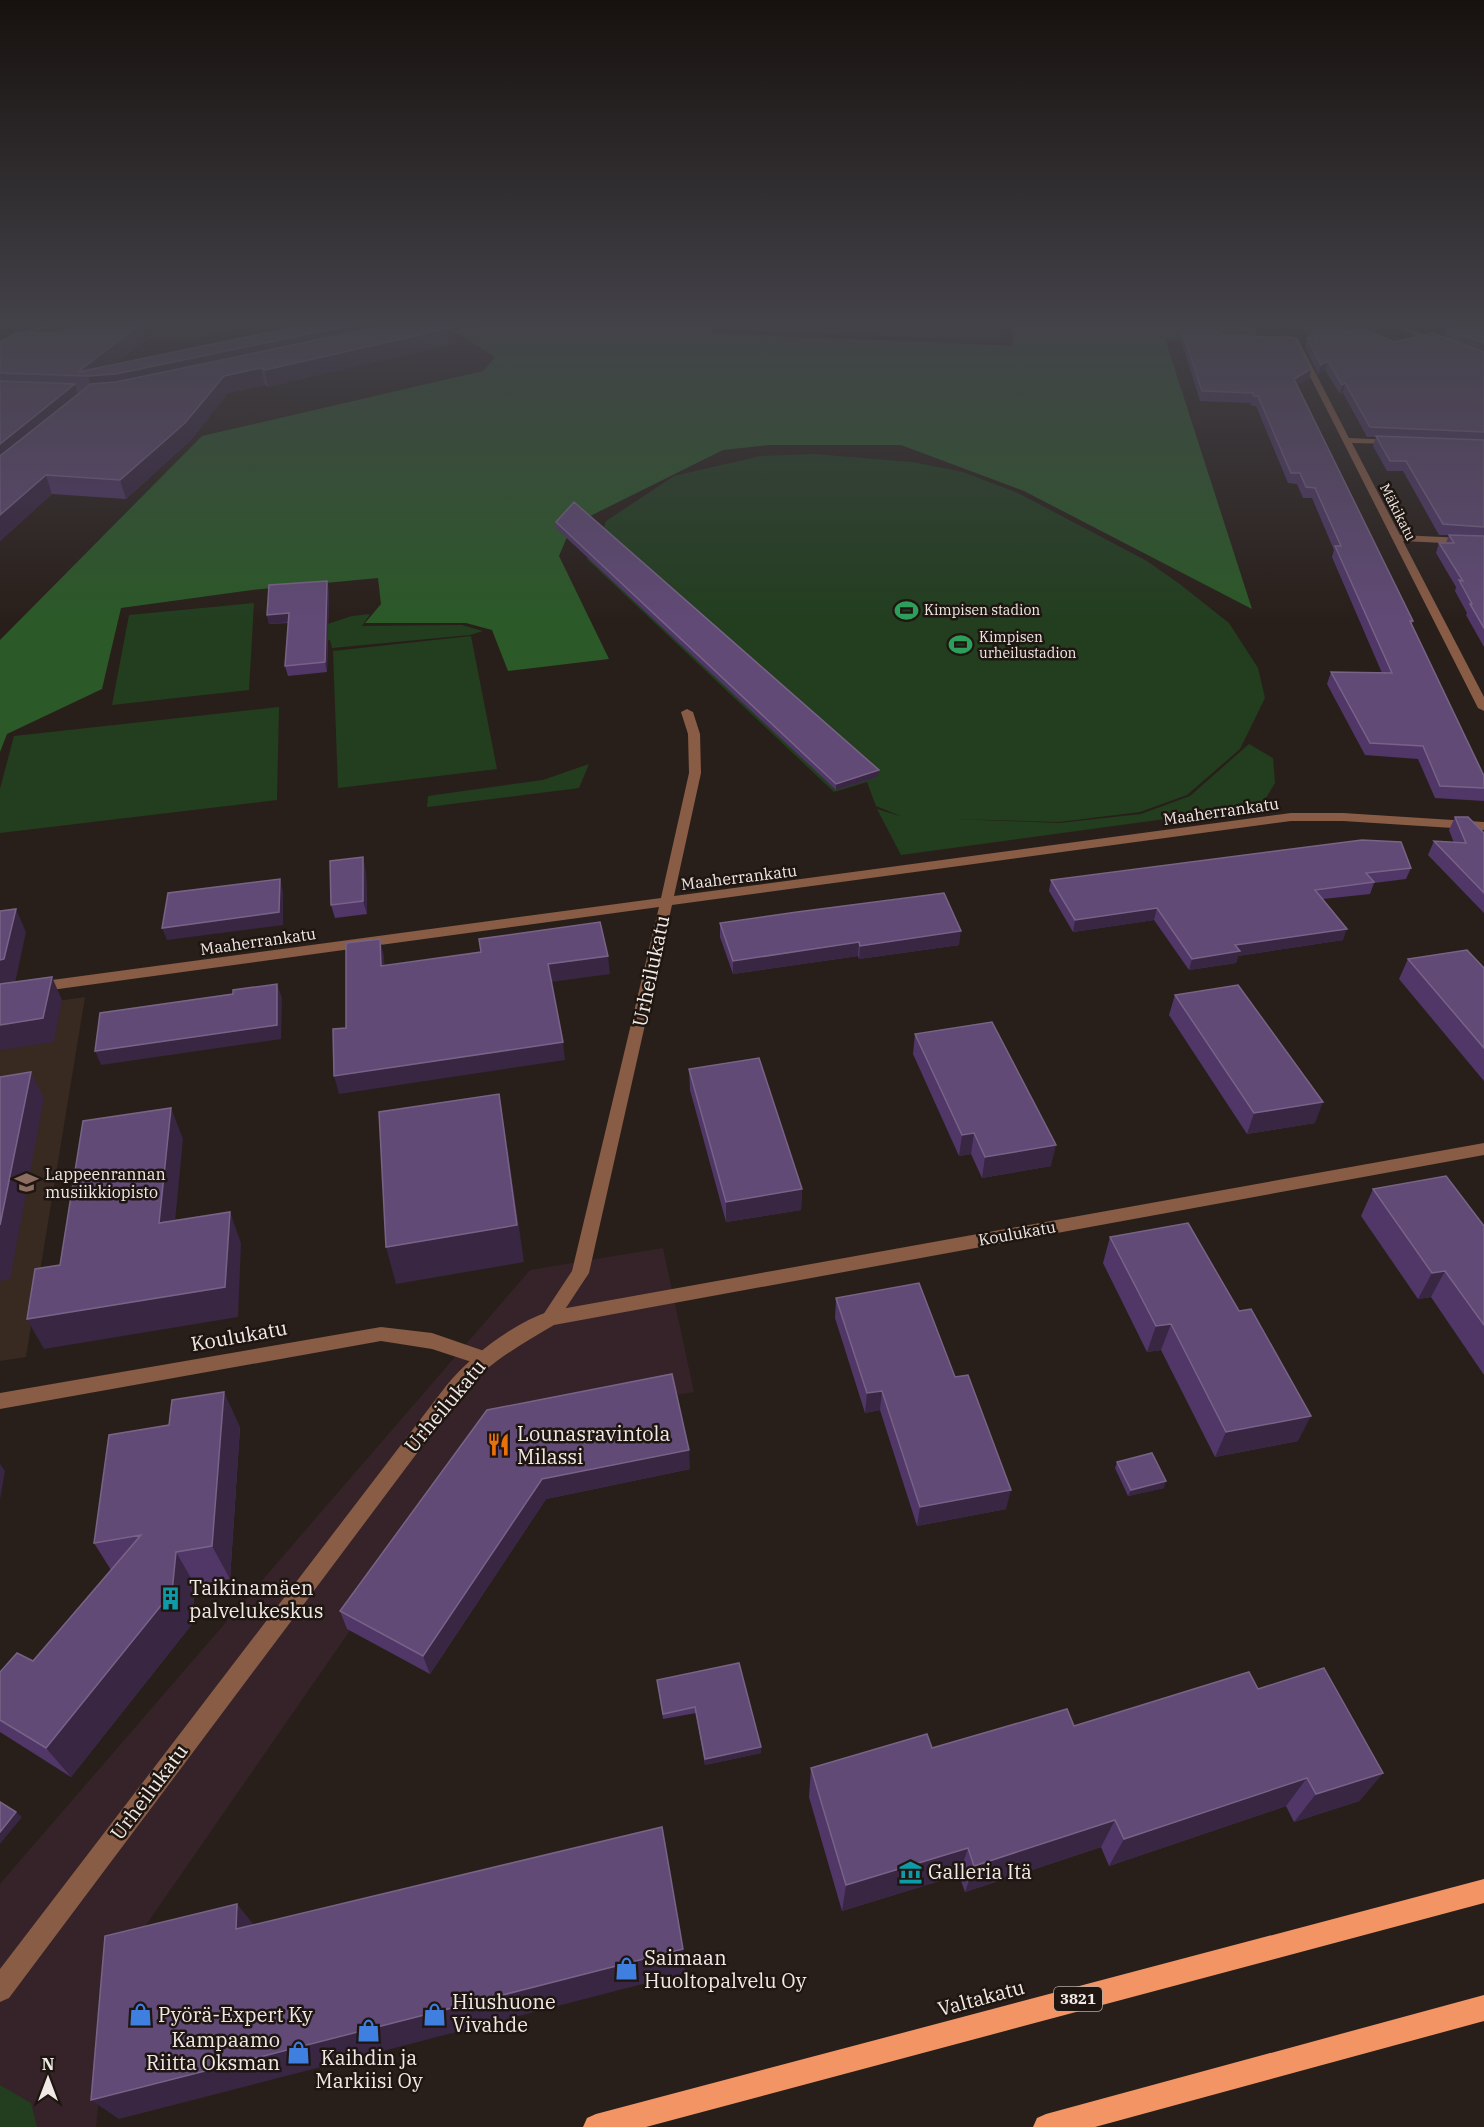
<svg xmlns="http://www.w3.org/2000/svg" width="1484" height="2127" font-family="'IBM Plex Serif',serif">
  <style>
    .commercial { fill: #352329 }
    .built { fill: #382921 }
    .green { fill: #223e1f }
    .forest { fill: #2b5928 }
    .lines { fill: none; stroke-linecap: round; stroke-linejoin: round }
    .minor { fill: #895c45; fill-rule: evenodd }
    .tertiary { fill: #895c45; fill-rule: evenodd }
    .primary { fill: #f29464; fill-rule: evenodd }
    .wall { fill: #503768 }
    .shaded-wall { fill: #392643 }
    .building { fill: #614a76; stroke: #786387; stroke-width: 1.5 }
    .labels { text-anchor: middle; stroke-width: 5; stroke-linejoin: round; paint-order: stroke }
    .far-street-label { font-size: 14px; fill: #f0e9e5; stroke: #1f1611 }
    .far-poi-label { font-size: 14px; fill: #f0e9e5; stroke: #1f1611; text-anchor: start }
    .shield { fill: #1f1611; stroke: #b1aaa5; stroke-width: 1.5 }
    .shield-label { font-size: 15px; font-weight: bold; fill: #f0e9e5 }
    .street-label { font-size: 16px; fill: #f0e9e5; stroke: #1f1611 }
    .poi-label { font-size: 16px; fill: #f0e9e5; stroke: #1f1611; text-anchor: start }
    .near-street-label { font-size: 20px; fill: #f0e9e5; stroke: #1f1611 }
    .near-poi-label { font-size: 20px; fill: #f0e9e5; stroke: #1f1611; text-anchor: start }
  </style>
  <rect width="100%" height="100%" fill="#291f1a"/>
  <path class="commercial" d="M663,1248l31,144 -203,35 -379,547 -16,153h-96v-243l530,-614z"/>
  <path class="built" d="M85,997l-59,360 -26,4v-352z"/>
  <path class="green" d="M76,323h197l-90,18 -36,-3 10,-7 -34,-1 -102,9z
    M727,323h273v17l-276,-10z
    M814,454l99,8 50,10 55,21 129,68 34,24 48,38 29,45 7,30 -25,51 -53,46 -47,17 -81,10 -105,-3 105,4 82,-9 49,-18 59,-52 24,14 2,25 -14,23 -360,49 -24,-46 26,8 -27,-11 -9,-24 -33,10 -247,-233 9,-10 10,-28 68,-45 86,-20z
    M254,603l-5,87 -137,15 17,-90z
    M370,614l-8,12 100,-1 21,6 -13,4 -138,13 -2,-8 -41,5 8,-11 55,-18z
    M471,636l26,133 -159,19 -5,-137z
    M279,707l-2,93 -277,33v-44l14,-53z
    M589,764l-10,24 -152,19 1,-11 115,-16z
    M0,2085l31,18 6,24h-37z"/>
  <path class="forest" d="M496,323h219l-3,10 301,13 -1,-23h240l7,19 -94,-3 87,270 -228,-118 -123,-46h-132l-46,5 -151,75 -13,31 50,103 -101,12 -16,-41 -26,-7h-101l16,-19 -3,-26 -126,12 -131,18 -19,81 -95,45 -7,18v-112l202,-204 281,-65 12,-14 -43,-27z"/>
  <g class="lines">
    <path class="minor" d="M453,323h14l-35,9 -4,-2z
      M1386,323h10l47,19 -7,2z
      M1281,335l16,2 52,101 45,2 4,2 -4,2 -42,-1 48,92 84,4v6l-81,-4 81,156v14l-6,-3 -187,-369h-10z
      M687,709l6,3 7,22 1,39 -27,123 617,-83h52l141,9v8l-141,-9h-52l-619,84 -83,368 -33,50 -6,2 -6,-2 -3,-5 31,-47 87,-364 -659,90v-10l661,-89 28,-125 -1,-39 -7,-22z
      M381,1327l51,6 58,20 3,5 -3,5 -6,3 -52,-17 -51,-8 -381,68v-16z"/>
    <path class="tertiary" d="M47,323h12l-59,22v-5z
      M1484,1143v12l-930,170c-36,21 -69,40 -95,72l-450,601 -9,4v-33l446,-583c25,-31 66,-62 104,-75z"/>
    <path class="primary" d="M1484,1879v24l-838,224h-63l4,-9 9,-4z
      M1484,1995v26l-389,106h-62l4,-9 9,-4z"/>
  </g>
  <path class="wall" d="M1304,323h37l6,8 47,11 51,-4 2,-9 37,-6v324l-18,-32 1,-2 -12,-22 1,-4 -20,-34 3,-10h7l3,-8h-10l-36,-64h-16l-14,-25 3,-9h-9l-24,-44 -3,1 -15,-24 -7,4 -13,-27 2,-9h2l-6,-10z
    M1182,331l38,4 91,34 -2,10 -12,6 116,236 -1,3 72,152v25l-49,-3 -17,-39 -53,-4 -38,-71 4,-12 51,1 -50,-116 2,-7 -22,-52h-9l-6,-14 -9,-1 -32,-77h-4l-2,-3 -50,-2 -19,-61z
    M147,339l-33,25 342,-21 -188,44 -3,-2 -37,8 -38,48 -64,58 -74,-5 -52,47v-197z
    M556,522l322,255 -42,13 -280,-262z
    M329,590l-2,82 -39,4 -3,-10 3,-43 -19,1 -2,-9z
    M1455,817l29,16v80l-56,-58 6,-14 20,2 -5,-13z
    M1411,868l-5,11 -32,4 -4,11 -47,5 20,41 -105,16 -2,7 -47,7 -35,-50 -81,12 -24,-41 2,-11z
    M366,871l1,43 -32,4 -4,-13z
    M720,923l239,22 -100,14 -1,-3 -125,18 -13,-37z
    M1408,959l76,9v113l-85,-102z
    M1175,995l140,128 -68,11 -78,-119z
    M915,1034l136,132 -69,12 -11,-24 -12,2 -46,-102z
    M689,1069l113,120 -1,21 -75,12 -36,-132z
    M1373,1189l111,37v149l-53,-78 -13,2 -57,-83z
    M1110,1237l129,74 59,130 -83,16 -54,-107 -14,2 -44,-89z
    M836,1298l119,79 51,132 -89,17 -37,-116 -15,3 -30,-95z
    M487,1410l203,59 -144,30 -116,175 -83,-45 -7,-18z
    M240,1427l-10,152 -35,6 -3,39 -121,153 -71,-45v-60l33,-11 78,-91 -17,-27z
    M1117,1462l47,26 -36,8 -13,-28z
    M739,1663l22,84v6l-56,12 -9,-52 -33,6 -5,-33z
    M1258,1689l125,84 -24,28 -65,21 -8,-16 -177,60 -8,-19 -136,45 -6,-17 -117,36 -33,-114 2,-29 121,-20 142,-22z"/>
  <path class="shaded-wall" d="M141,323h2l4,16 -46,36 260,-52h65l-333,70 -5,-17 -10,-4z
    M454,327l2,16 -188,44 -3,-17z
    M1328,361l-3,9 -7,4 3,-9z
    M261,368l4,17 -37,8 -38,48 -64,58 -6,-19 104,-104z
    M1311,369l-2,10 -18,9 3,-9z
    M1345,383l-2,10 -3,1 2,-9z
    M75,384l5,17 -80,67v-24z
    M46,475l6,19 -52,47v-26z
    M327,581l2,9 -2,82 -2,-10z
    M289,613l2,9 -22,2 -2,-9z
    M879,770l-1,7 -42,13v-6z
    M363,857l3,14 1,43 -4,-13z
    M280,879l3,13v33l-116,15 -5,-12z
    M1157,908l-3,12 -81,12 2,-12z
    M16,909l10,23 -11,51 -15,5v-28z
    M1347,929l-4,11 -105,16 -2,7 -47,7 3,-11 43,-14z
    M961,931l-2,14 -100,14 1,-13z
    M380,939l4,17 1,28 -4,-18z
    M859,942l-1,14 -125,18v-13z
    M608,956l2,18 -59,8 -3,-18z
    M52,977l10,23 -8,42 -54,8v-25z
    M277,984l5,14 -1,41 -180,26 -6,-14z
    M563,1042l2,18 -226,34 -5,-18z
    M31,1072l13,26 -34,181 -10,2v-56z
    M499,1094l6,37 19,131 -128,22 -10,-37z
    M1323,1102l-8,21 -68,11 7,-21z
    M171,1108l12,31 -11,114 -13,-30z
    M974,1133l-3,21 -12,2 3,-21z
    M1056,1145l-5,21 -69,12 3,-21z
    M802,1189l-1,21 -75,12v-20z
    M230,1212l11,31 -3,74 -194,32 -17,-30z
    M1445,1271l-14,26 -13,2 14,-26z
    M1171,1324l-10,26 -14,2 9,-26z
    M882,1391l-2,19 -15,3 2,-20z
    M224,1392l16,35 -10,152 -18,-33z
    M1311,1416l-13,25 -83,16 11,-25z
    M689,1450l1,19 -144,30 -116,175 -7,-18 119,-177z
    M0,1464l5,7 -5,28z
    M1166,1481l-2,7 -36,8 3,-6z
    M1011,1490l-5,19 -89,17 3,-19z
    M176,1552l19,33 -3,39 -121,153 -25,-29z
    M761,1747v6l-56,12v-6z
    M1383,1773l-24,28 -65,21 22,-28z
    M1307,1778l-21,28 -177,60 15,-27z
    M16,1812l6,5 -22,27v-12z
    M1115,1820l-14,27 -136,45 9,-26z
    M968,1848l-9,27 -117,36 4,-26z
    M237,1904l20,25h-21z
    M683,1949l2,24 -566,146 -28,-19z"/>
  <path class="building" d="M77,323h64l-63,49 236,-49h47l-245,51 -28,2 -88,-3v-29l16,-12 46,2z
    M398,323h49l7,4 -189,43 -4,-2 -37,8 -39,47 -65,57 -74,-5 -46,40v-59l91,-72 25,-2z
    M1307,323h34l6,8 18,-2 29,13 38,-9 52,19v80l-114,-5 -25,-44 -3,2 -14,-24 -7,4 -14,-27 10,1z
    M1477,323h7v20l-37,-14z
    M1182,331l36,1 2,3 75,3 16,31 -17,10 119,242h-3l74,155v12l-44,-2 -17,-40 -53,-3 -39,-71 61,1 -57,-127h6l-26,-58 -9,-1 -6,-14h-9l-33,-77h-4l-1,-3 -51,-2z
    M0,381l75,3 -75,60z
    M1376,436l108,4v87l-41,-3 -37,-63h-16z
    M574,502l305,268 -43,14 -280,-262z
    M1449,535l35,1v92l-14,-24h2l-13,-24 4,1 -24,-38h15z
    M327,581l-2,81 -40,4 4,-53 -22,2 2,-30z
    M1455,817h13l16,16v60l-50,-52 32,2z
    M1362,840l39,2 10,26 -45,5 8,9 -59,8 32,39 -112,16 5,6 -48,8 -35,-51 -82,12 -24,-40z
    M363,857v44l-32,4 -1,-44z
    M280,879l-1,33 -117,16 6,-35z
    M944,893l17,38 -101,15 -1,-4 -126,19 -13,-38 77,-11z
    M16,909l-12,50 -4,1v-49z
    M600,922l8,34 -60,8 15,78 -229,34 -1,-47 13,-1v-85l34,-4 1,27 100,-14 -2,-13z
    M1467,950l17,18v80l-76,-89z
    M52,977l-9,41 -43,7v-41z
    M277,984v41l-182,26 5,-38 133,-19v-4z
    M1238,985l85,117 -69,11 -79,-118z
    M992,1022l64,123 -71,12 -11,-24 -12,2 -47,-101z
    M759,1058l43,131 -76,13 -37,-133z
    M31,1072l-31,153v-148z
    M499,1094l18,131 -131,22 -7,-135z
    M171,1108l-12,115 71,-11 -5,75 -198,32 8,-50 25,-4 23,-144z
    M1446,1176l38,50v99l-39,-54 -13,2 -59,-84z
    M1188,1223l51,88 12,-2 60,107 -85,16 -55,-108 -15,2 -46,-89z
    M919,1283l36,94 13,-2 43,115 -91,17 -38,-116 -15,2 -31,-95z
    M672,1374l17,76 -147,29 -119,177 -83,-45 147,-201z
    M224,1392l-12,154 -36,6 -4,40 -126,156 -46,-28v-48l17,-19 16,8 108,-126 -47,8 15,-108 60,-10 3,-25z
    M1152,1453l14,28 -35,9 -14,-28z
    M739,1663l22,84 -56,12 -10,-52 -32,7 -6,-34z
    M1324,1668l59,105 -67,21 -9,-16 -183,61 -9,-19 -141,46 -6,-18 -122,37 -35,-117 116,-34 5,14 135,-39 7,17 175,-54 9,17z
    M0,1802l16,10 -16,20z
    M662,1827l21,122 -592,151 14,-164 132,-32 -1,25z"/>
  <linearGradient id="sky" x2="0" y2="1"><stop stop-color="#17110e"/><stop offset="0.52" stop-color="#434249"/><stop offset="1" stop-color="#434249" stop-opacity="0"/></linearGradient>
  <rect width="1484" height="621" fill="url(#sky)"/>
  <defs>
    <symbol id="stadium-bare" viewBox="-9 -9 18 18"><path d="M0-5a6.5 5 0 1 0 0 10a6.5 5 0 1 0 0-10ZM-3.5-1.8h7v3.6h-7Z" fill="#2e9e5b" stroke="#1f1611" stroke-width="2.5" paint-order="stroke"/></symbol>
    <symbol id="school-bare" viewBox="-9 -9 18 18"><path d="M0-5L7-2L0 1L-7-2ZM-4 1L0 2.5L4 1V4Q0 6-4 4Z" fill="#8d6e63" stroke="#1f1611" stroke-width="2.5" paint-order="stroke"/></symbol>
    <symbol id="restaurant-bare" viewBox="-9 -9 18 18"><path d="M-5-6h1v4h1v-4h1v4h1v-4h1v5L-1.5 .5V6h-2V.5L-5-1ZM5-6V6H3V1.5H1.5Q1.5-4 5-6Z" fill="#e8710a" stroke="#1f1611" stroke-width="2.5" paint-order="stroke"/></symbol>
    <symbol id="building-bare" viewBox="-9 -9 18 18"><path d="M-4-6H4V6H1V3H-1V6H-4ZM-2.5-4.3h1.7v1.8h-1.7ZM.8-4.3h1.7v1.8H.8ZM-2.5-1h1.7V.8h-1.7ZM.8-1h1.7V.8H.8Z" fill="#0f9aa8" stroke="#1f1611" stroke-width="2.5" paint-order="stroke"/></symbol>
    <symbol id="museum-bare" viewBox="-9 -9 18 18"><path d="M0-6L6-3V-2H-6V-3ZM-5-1h2V3h-2ZM-1-1h2V3h-2ZM3-1h2V3H3ZM-6 4H6V6H-6Z" fill="#0f9aa8" stroke="#1f1611" stroke-width="2.5" paint-order="stroke"/></symbol>
    <symbol id="shop-bare" viewBox="-9 -9 18 18"><path d="M-5-2.5h2.3a2.7 3.5 0 0 1 5.4 0H5L5.5 6h-11ZM-1.5-2.5h3a1.5 2.3 0 0 0-3 0Z" fill="#3f7fe0" stroke="#1f1611" stroke-width="2.5" paint-order="stroke"/></symbol>
  </defs>
  <g fill-rule="evenodd">
    <use href="#stadium-bare" x="890" y="594" width="33" height="33"/>
    <use href="#stadium-bare" x="944" y="628" width="33" height="33"/>
    <use href="#school-bare" x="10" y="1166" width="33" height="33"/>
    <use href="#restaurant-bare" x="482" y="1428" width="33" height="33"/>
    <use href="#building-bare" x="154" y="1582" width="33" height="33"/>
    <use href="#museum-bare" x="894" y="1856" width="33" height="33"/>
    <use href="#shop-bare" x="610" y="1952" width="33" height="33"/>
    <use href="#shop-bare" x="418" y="1998" width="33" height="33"/>
    <use href="#shop-bare" x="124" y="1998" width="33" height="33"/>
    <use href="#shop-bare" x="352" y="2014" width="33" height="33"/>
    <use href="#shop-bare" x="282" y="2036" width="33" height="33"/>
  </g>
  <g class="labels">
    <g class="far-street-label">
      <text transform="translate(1398 512) rotate(63)" y="5">Mäkikatu</text>
    </g>
    <g class="far-poi-label">
      <text x="924" y="615">Kimpisen stadion</text>
      <text x="979" y="642">Kimpisen<tspan x="979" dy="16">urheilustadion</tspan></text>
    </g>
    <rect class="shield" x="1054" y="1987" width="48" height="24" rx="4.5"/>
    <g class="shield-label">
      <text x="1078" y="2004">3821</text>
    </g>
    <g class="street-label">
      <text transform="translate(1221 811) rotate(-8)" y="6">Maaherrankatu</text>
      <text transform="translate(739 877) rotate(-7)" y="6">Maaherrankatu</text>
      <text transform="translate(258 941) rotate(-8)" y="6">Maaherrankatu</text>
      <text transform="translate(1017 1233) rotate(-10)" y="6">Koulukatu</text>
    </g>
    <g class="poi-label">
      <text x="45" y="1180">Lappeenrannan<tspan x="45" dy="18">musiikkiopisto</tspan></text>
    </g>
    <g class="near-street-label">
      <text transform="translate(651 971) rotate(-78)" y="7">Urheilukatu</text>
      <text transform="translate(239 1336) rotate(-10)" y="7">Koulukatu</text>
      <text transform="translate(445 1406) rotate(-50)" y="7">Urheilukatu</text>
      <text transform="translate(149 1792) rotate(-53)" y="7">Urheilukatu</text>
      <text transform="translate(981 1998) rotate(-15)" y="7">Valtakatu</text>
    </g>
    <g class="near-poi-label">
      <text x="517" y="1441">Lounasravintola<tspan x="517" dy="23">Milassi</tspan></text>
      <text x="189" y="1595">Taikinamäen<tspan x="189" dy="23">palvelukeskus</tspan></text>
      <text x="928" y="1879">Galleria Itä</text>
      <text x="644" y="1965">Saimaan<tspan x="644" dy="23">Huoltopalvelu Oy</tspan></text>
      <text x="452" y="2009">Hiushuone<tspan x="452" dy="23">Vivahde</tspan></text>
      <text x="158" y="2022">Pyörä-Expert Ky</text>
      <text x="280" y="2047" text-anchor="end">Kampaamo<tspan x="280" dy="23">Riitta Oksman</tspan></text>
      <text x="369" y="2065" text-anchor="middle">Kaihdin ja<tspan x="369" dy="23">Markiisi Oy</tspan></text>
    </g>
  </g>
  <g transform="translate(48 2079)" stroke="#1f1611" stroke-width="4.5" paint-order="stroke">
  <path d="M0-4.5L10 22L0 15L-10 22Z" fill="#f0e9e5"/>
  <text y="-9" font-size="16" font-weight="bold" text-anchor="middle" fill="#f0e9e5">N</text>
  </g>
</svg>
